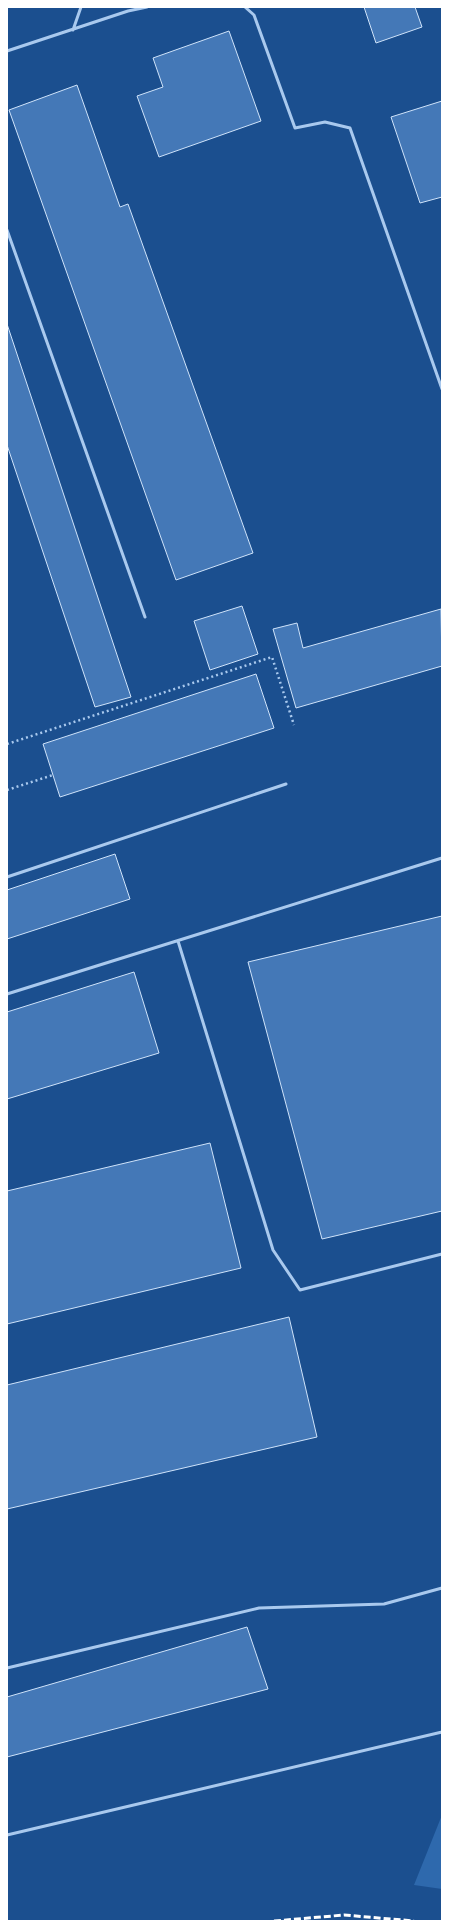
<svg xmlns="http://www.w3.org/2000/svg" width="449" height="1928" font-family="Overpass,sans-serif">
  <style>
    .green { fill: #2e69ad }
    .building { fill: #4478b7; stroke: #cfe3fa }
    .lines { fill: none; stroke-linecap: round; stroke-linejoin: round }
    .path { stroke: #a9c9ee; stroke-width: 2.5; stroke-dasharray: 2 3; stroke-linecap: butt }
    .lane { stroke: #a9c9ee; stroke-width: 3 }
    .rail { stroke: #fff; stroke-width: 3; stroke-dasharray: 7 3; stroke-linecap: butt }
  </style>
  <rect width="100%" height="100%" fill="#1b4f8f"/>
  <path class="green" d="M442,1815v74l-28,-4z"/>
  <path class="building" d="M364,7h51l7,20 -46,16z
    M229,31l32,90 -102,36 -22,-61 26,-9 -10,-29z
    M77,85l43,122 8,-3 125,349 -77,27 -167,-470z
    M442,101v96l-22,6 -29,-86z
    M7,324l124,373 -36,10 -88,-262z
    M242,606l16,48 -48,16 -16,-49z
    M441,609l1,57 -146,42 -23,-79 24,-6 6,25z
    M256,674l18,54 -214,69 -17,-53z
    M115,854l15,45 -123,40v-49z
    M442,916v295l-120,28 -74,-277z
    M134,972l25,81 -152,46v-87z
    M210,1143l31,125 -234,56v-133z
    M289,1317l28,120 -310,72v-124z
    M247,1627l21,62 -261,68v-60z"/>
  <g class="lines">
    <path class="path" d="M7,744l265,-87 22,68
      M7,790l46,-15"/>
    <path class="lane" d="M245,7l9,8 41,113 30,-6 25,6 92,261
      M73,30l8,-23
      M7,51l121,-40 19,-4
      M7,230l138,387
      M7,877l279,-93
      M178,941l95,309 27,40 142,-36
      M7,994l435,-136
      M7,1668l252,-60 125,-4 58,-16
      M7,1835l435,-103"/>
    <path class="rail" d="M274,1921l70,-6 70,6"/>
  </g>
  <rect width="449" height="1928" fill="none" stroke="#ffffff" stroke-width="16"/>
</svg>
